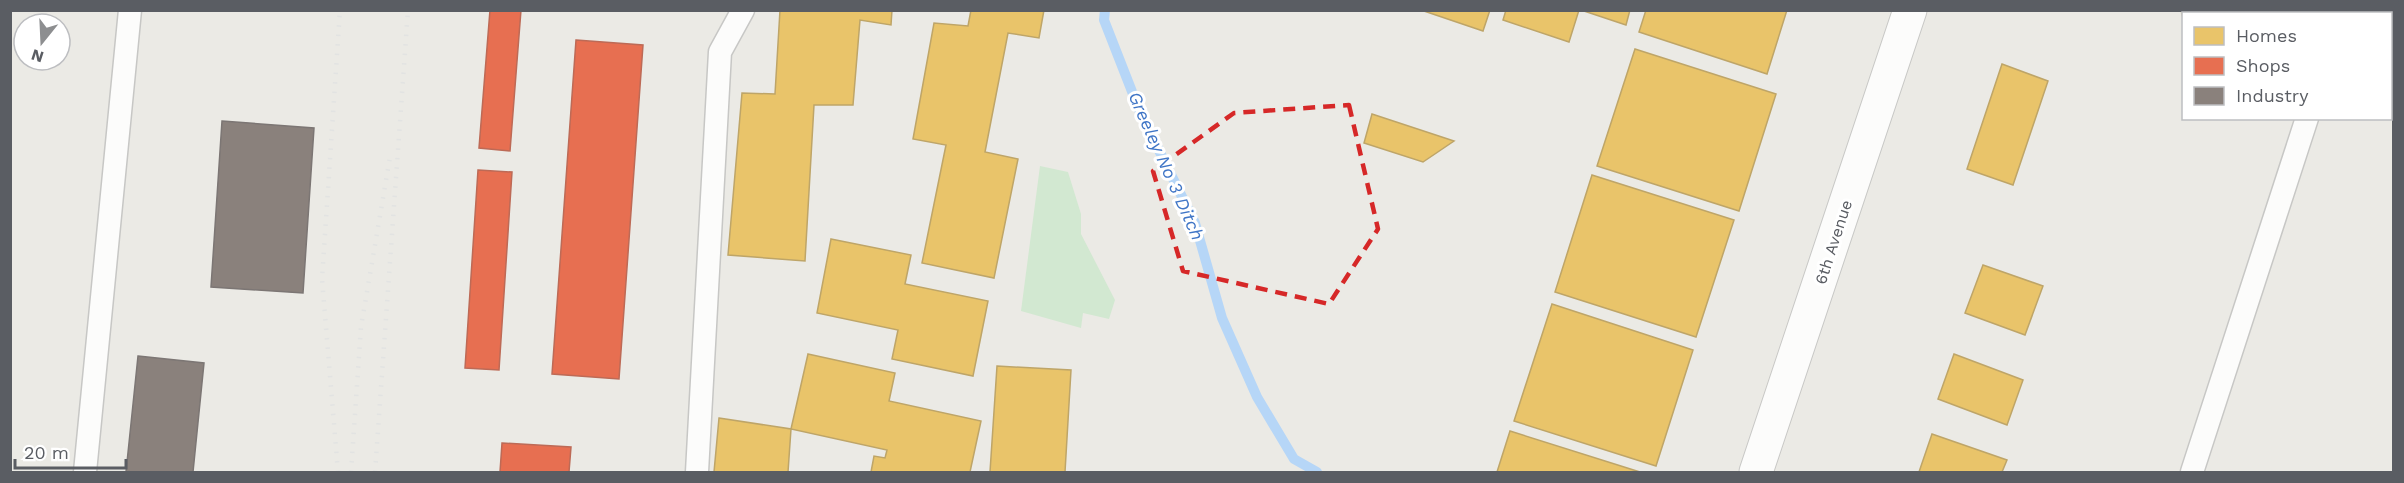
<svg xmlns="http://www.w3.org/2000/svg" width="2404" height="483" font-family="'Work Sans',sans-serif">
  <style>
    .green { fill: #d2e8d1 }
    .homes { fill: #e9c46a; stroke: #bea568; stroke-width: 1.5 }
    .shops { fill: #e76f51; stroke: #bd6a56; stroke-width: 1.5 }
    .industry { fill: #8a817c; stroke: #7c7674; stroke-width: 1.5 }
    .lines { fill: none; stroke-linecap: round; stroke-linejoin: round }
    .stream { stroke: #b6d6f7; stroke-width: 10 }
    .service-casing { stroke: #c7c7c5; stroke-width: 25 }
    .minor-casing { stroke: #c7c7c5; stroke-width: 35 }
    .primary-casing { stroke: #d4cdb2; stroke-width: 35 }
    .service { stroke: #fcfcfb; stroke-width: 22 }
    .minor { stroke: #fcfcfb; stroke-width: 33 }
    .primary { stroke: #f2f1e7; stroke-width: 33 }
    .rail { stroke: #e2e3e2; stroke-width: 4.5; stroke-dasharray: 1.5 8; stroke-linecap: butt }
    .marked { fill: none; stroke: #d62828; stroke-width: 4.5; stroke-dasharray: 12 8; stroke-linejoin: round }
    .labels { text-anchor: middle; stroke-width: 6; stroke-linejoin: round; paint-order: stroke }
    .street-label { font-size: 16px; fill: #5a5d63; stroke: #fff }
    .water-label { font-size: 18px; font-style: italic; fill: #3f75c6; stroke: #fff }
  </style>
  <rect width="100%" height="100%" fill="#ebeae5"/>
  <path class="green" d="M1040,166l28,6 13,42v20l34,66 -6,19 -26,-6 -2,15 -60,-17z"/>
  <path class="homes" d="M780,10h112l-1,15 -31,-5 -7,85h-39l-9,156 -77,-6 14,-162 33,1z
    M971,10h73l-5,28 -31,-5 -23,119 33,7 -24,119 -72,-15 24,-118 -33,-6 21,-116 34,3z
    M1421,10h69l-7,21z
    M1506,10h73l-10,32 -66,-22z
    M1581,10h49l-4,15z
    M1646,10h141l-20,64 -128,-42z
    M1635,49l141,45 -37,117 -142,-45z
    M2002,64l46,17 -35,104 -46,-16z
    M1372,114l82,27 -31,21 -59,-19z
    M1592,175l142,45 -38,117 -141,-45z
    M831,239l80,16 -6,29 83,17 -15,75 -81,-17 6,-29 -81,-17z
    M1983,265l60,21 -18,49 -60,-22z
    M1552,304l141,46 -37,116 -142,-45z
    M808,354l87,19 -6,28 92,20 -11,51h-99l3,-16 11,2 2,-8 -96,-21z
    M1954,354l69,26 -16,45 -69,-26z
    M997,366l74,4 -6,102h-75z
    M719,418l72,11 -3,43h-74z
    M1510,431l130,41h-143z
    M1932,434l75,26 -5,12h-83z"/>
  <path class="shops" d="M490,10h31l-11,141 -31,-3z
    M576,40l67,5 -24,334 -67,-5z
    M478,170l34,2 -13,198 -34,-2z
    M502,443l69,4 -2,25h-69z"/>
  <path class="industry" d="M222,121l92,7 -11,165 -92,-6z
    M138,356l66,7 -11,109h-67z"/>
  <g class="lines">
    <path class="stream" d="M1105,10l-1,10 36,92 55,111 27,95 35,79 37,62 23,13"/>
    <defs>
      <path id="service" d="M2342,14l1,-4
        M85,472l45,-462
        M697,472l23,-420 23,-42
        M2192,472l115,-354"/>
      <path id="minor" d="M1756,472l154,-462"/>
      <path id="primary" d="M2198,10l9,4
        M2390,75l4,1"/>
    </defs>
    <use href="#service" class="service-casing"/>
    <use href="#minor" class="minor-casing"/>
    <use href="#primary" class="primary-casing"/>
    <use href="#service" class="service"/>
    <use href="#minor" class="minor"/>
    <use href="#primary" class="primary"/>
    <path class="rail" d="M338,472l-16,-193 18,-269
      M351,472l10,-145 29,-170
      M375,472l33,-462"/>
  </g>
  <path class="marked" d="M1349,105l29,124 -49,75 -146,-33 -30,-100 81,-58z"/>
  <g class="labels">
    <g class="street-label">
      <text transform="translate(1833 242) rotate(-72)" y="6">6th Avenue</text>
    </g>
    <g class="water-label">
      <text transform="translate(1166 166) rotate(66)" y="6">Greeley No 3 Ditch</text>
    </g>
  </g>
  <rect width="2404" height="483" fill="none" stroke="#5a5d63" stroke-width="24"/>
  <rect x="2182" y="12" width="210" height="108" fill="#ffffff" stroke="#bdbec1" stroke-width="1.5"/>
  <rect x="2194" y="27" width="30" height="18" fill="#e9c46a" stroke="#bdbec1" stroke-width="1.5"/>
  <text x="2236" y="42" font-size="18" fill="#5a5d63">Homes</text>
  <rect x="2194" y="57" width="30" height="18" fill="#e76f51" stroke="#bdbec1" stroke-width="1.5"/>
  <text x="2236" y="72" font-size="18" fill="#5a5d63">Shops</text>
  <rect x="2194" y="87" width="30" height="18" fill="#8a817c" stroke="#bdbec1" stroke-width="1.5"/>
  <text x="2236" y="102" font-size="18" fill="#5a5d63">Industry</text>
  <g transform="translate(42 42) rotate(198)"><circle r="28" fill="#ffffff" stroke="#bdbec1" stroke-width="1.5"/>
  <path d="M0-4.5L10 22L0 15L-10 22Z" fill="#8d8e90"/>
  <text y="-9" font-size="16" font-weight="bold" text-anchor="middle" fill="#5a5d63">N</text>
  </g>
  <path d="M15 459v9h111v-9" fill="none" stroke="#5a5d63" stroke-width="3"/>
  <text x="24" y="459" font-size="18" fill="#5a5d63" stroke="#ffffff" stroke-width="4.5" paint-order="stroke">20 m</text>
</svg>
